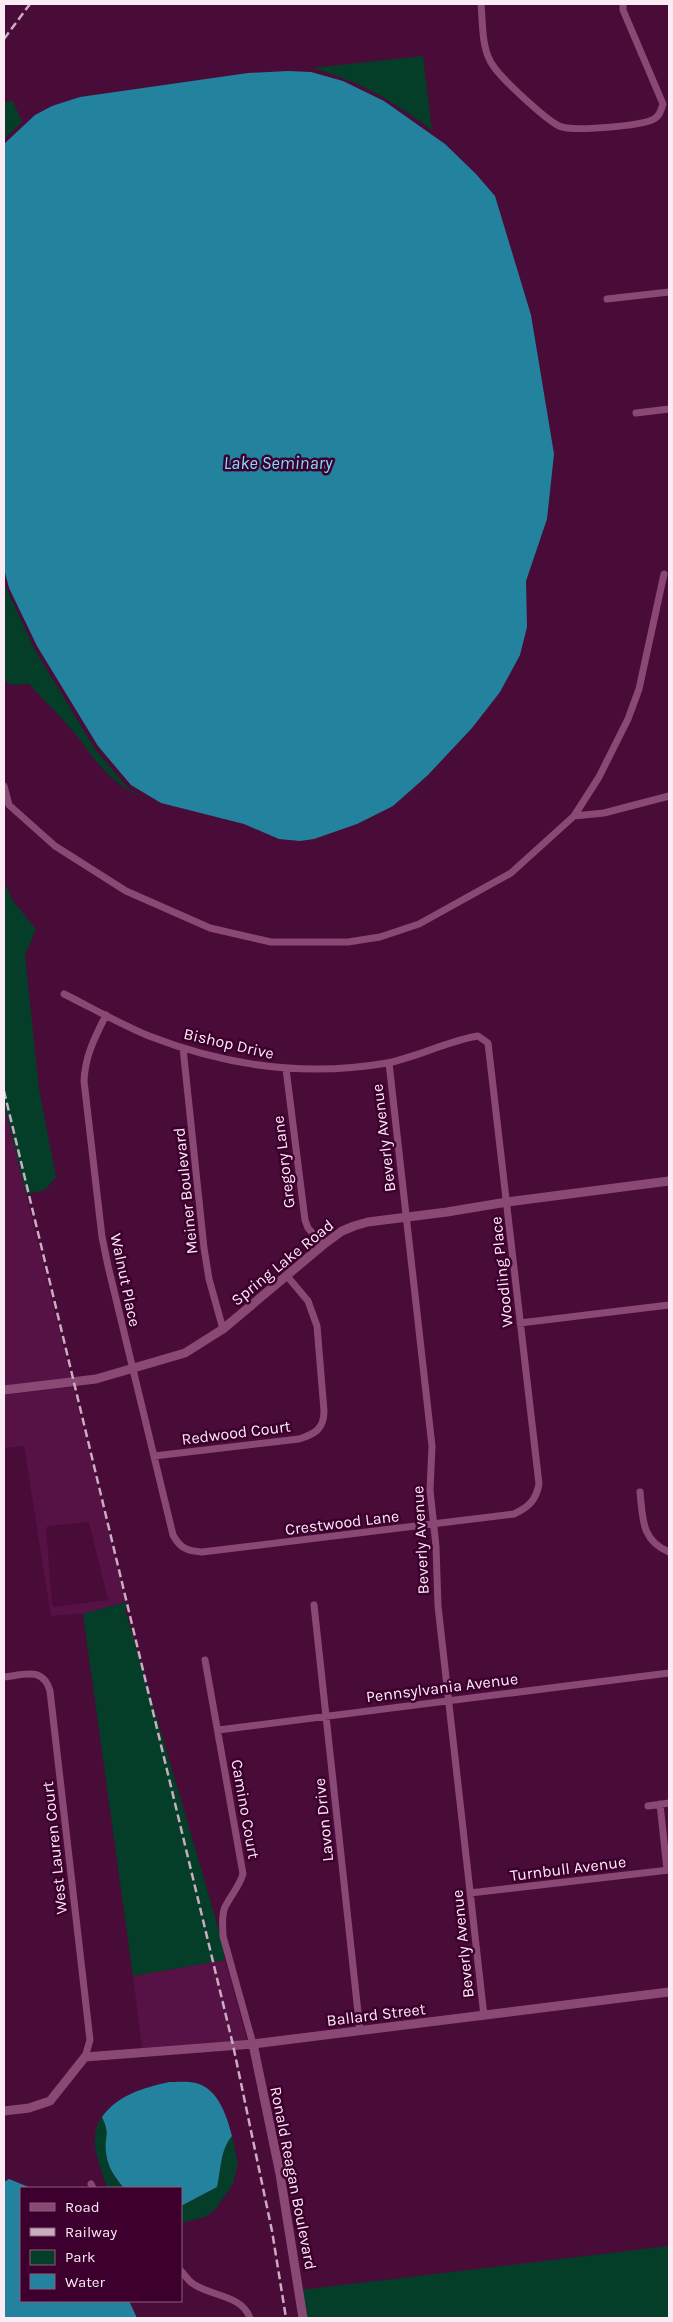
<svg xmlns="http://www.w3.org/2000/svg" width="673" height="2322" font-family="Karla,sans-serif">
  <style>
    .built { fill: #561245; fill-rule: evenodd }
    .green { fill: #043e28 }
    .water { fill: #23839e }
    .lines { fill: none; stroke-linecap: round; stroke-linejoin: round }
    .minor { stroke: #8a4874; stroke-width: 7 }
    .tertiary { stroke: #8a4874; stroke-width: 9 }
    .rail { stroke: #caadc0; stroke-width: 2.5; stroke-dasharray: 8 4; stroke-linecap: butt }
    .labels { text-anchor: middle; stroke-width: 5; stroke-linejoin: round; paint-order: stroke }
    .street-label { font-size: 16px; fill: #fbebf4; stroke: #3d002e }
    .water-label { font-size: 18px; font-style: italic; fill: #7fddfc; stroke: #3d002e }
  </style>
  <rect width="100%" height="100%" fill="#490b38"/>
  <path class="built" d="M4,1104l22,90 45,184 -67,8z
    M73,1387l53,215 -43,12v-1l-32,3 -27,-170 -20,2v-53zM89,1522l19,78 -54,7 -2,-3 -6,-76 2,-2z
    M225,1960l22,80 -105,8 -9,-72z"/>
  <path class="green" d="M423,56l9,74c-42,-30 -70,-48 -120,-62z
    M13,101l9,21 -18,17v-37z
    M4,583l30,65 61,101 33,39 15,9c-35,-14 -45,-35 -67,-62 -14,-18 -32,-34 -47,-51l-18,1 -7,-5z
    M4,882l9,19 23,28 -11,26 14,134 17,88 -11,13 -19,4 -22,-90z
    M126,1602l1,6 -2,1 94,321 6,30 -92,16 -50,-362z
    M102,2117c7,17 4,15 4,31 -1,15 8,30 18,40h-17c-6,-22 -21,-50 -5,-71z
    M232,2136l6,27 -5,21 -18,26 -10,7 -24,6v-17l36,-19c1,-17 4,-38 15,-51z
    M669,2246v72h-367l-2,-28z"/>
  <path class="water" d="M288,71l23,1 32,9 41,20 61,43 31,30 19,22 36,119 23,139 -7,65 -21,62 1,46 -7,28 -20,37 -28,36 -44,47 -35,31 -36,18 -43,15 -14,2 -21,-2 -35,-15 -83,-21 -30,-18 -33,-39 -61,-100 -28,-58 -5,-19v-425l31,-29 17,-9 28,-9 168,-24z
    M169,2082c8,0 19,-1 27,1 23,6 31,34 36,53 -12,14 -11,34 -15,51l-36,19v-18l-58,-1c-9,-11 -16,-21 -17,-35 -2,-18 5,-15 -4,-35 16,-22 41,-29 67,-35z
    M9,2179l22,9h-10v113h108l8,17h-133v-136z"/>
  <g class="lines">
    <path class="minor" d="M481,4c2,20 0,46 13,63 9,13 51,52 65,59 13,6 82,0 95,-7 6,-3 7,-9 9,-15l-40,-94v-6
      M607,299l62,-7
      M636,413l33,-4
      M4,786l5,19 46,41 71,45 84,37 61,14h77l32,-5 39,-13 92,-51 63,-57 25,-39 29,-58 11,-30 25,-115
      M574,816l30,-3 65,-17
      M64,994c28,14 56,30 85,42 77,30 157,41 238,27 31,-6 60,-22 91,-27l10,7 51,441c-3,16 -10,23 -25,30l-312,38c-15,-1 -22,-4 -29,-17l-65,-269 -6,-29 -18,-156c1,-25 11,-44 22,-66
      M183,1048l21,200 5,31 14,50
      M389,1063l43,383 -2,44 6,56 2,60 46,410
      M286,1069l19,151 3,8 15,17
      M520,1323l149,-18
      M154,1456l145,-17c16,-5 25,-10 25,-28l-7,-85 -9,-25 -21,-25
      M640,1492c3,27 1,48 29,60
      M314,1605l46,426
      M205,1660l38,214c-4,13 -12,21 -18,33 -4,9 -2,19 -2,29l30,108
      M4,1677c20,-2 39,-11 46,14l40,349 -5,17
      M218,1730l451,-57
      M660,1804l7,66
      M648,1806l21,-3
      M470,1893l199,-23
      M91,2184l2,4
      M181,2271c4,4 7,9 11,12 19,14 49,11 58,35"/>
    <path class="tertiary" d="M4,1390l92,-11 89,-26 38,-24 100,-84 19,-14 12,-5 14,-4 79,-10 60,-10 162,-21
      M253,2044l27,130 23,144
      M4,2111l25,-3 21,-7 35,-44 168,-13 416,-52"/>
    <path class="rail" d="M4,39l26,-35
      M4,1091l229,954 39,186 14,87"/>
  </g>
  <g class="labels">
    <g class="street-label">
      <text transform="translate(229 1043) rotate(13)" y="6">Bishop Drive</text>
      <text transform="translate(383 1138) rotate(-97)" y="6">Beverly Avenue</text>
      <text transform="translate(283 1162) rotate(-97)" y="6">Gregory Lane</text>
      <text transform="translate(185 1191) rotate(-96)" y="6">Meiner Boulevard</text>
      <text transform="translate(282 1262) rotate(-39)" y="6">Spring Lake Road</text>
      <text transform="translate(501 1272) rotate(-96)" y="6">Woodling Place</text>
      <text transform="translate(126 1280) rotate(78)" y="6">Walnut Place</text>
      <text transform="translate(236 1432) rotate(-7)" y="6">Redwood Court</text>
      <text transform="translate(342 1522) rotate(-7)" y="6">Crestwood Lane</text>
      <text transform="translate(420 1540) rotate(-93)" y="6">Beverly Avenue</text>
      <text transform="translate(442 1687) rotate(-7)" y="6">Pennsylvania Avenue</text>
      <text transform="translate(246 1809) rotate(80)" y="6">Camino Court</text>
      <text transform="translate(323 1820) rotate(-96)" y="6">Lavon Drive</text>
      <text transform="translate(54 1848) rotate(-96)" y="6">West Lauren Court</text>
      <text transform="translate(568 1868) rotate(-7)" y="6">Turnbull Avenue</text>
      <text transform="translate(462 1944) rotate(-96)" y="6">Beverly Avenue</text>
      <text transform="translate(376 2014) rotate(-7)" y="6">Ballard Street</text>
      <text transform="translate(294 2178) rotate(79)" y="6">Ronald Reagan Boulevard</text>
    </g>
    <g class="water-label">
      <text x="278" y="469">Lake Seminary</text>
    </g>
  </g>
  <rect width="673" height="2322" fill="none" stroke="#fbebf4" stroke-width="10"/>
  <rect x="20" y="2187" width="162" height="115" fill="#3d002e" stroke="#895e7d"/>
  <rect x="30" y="2203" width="25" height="8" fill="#8a4874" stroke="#895e7d"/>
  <text x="65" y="2212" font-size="15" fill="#fbebf4">Road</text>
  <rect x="30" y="2228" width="25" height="8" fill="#caadc0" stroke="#895e7d"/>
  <text x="65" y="2237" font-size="15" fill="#fbebf4">Railway</text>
  <rect x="30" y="2250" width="25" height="15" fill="#043e28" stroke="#895e7d"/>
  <text x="65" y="2262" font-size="15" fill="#fbebf4">Park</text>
  <rect x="30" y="2274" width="25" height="15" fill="#23839e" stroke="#895e7d"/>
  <text x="65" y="2287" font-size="15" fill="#fbebf4">Water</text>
</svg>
